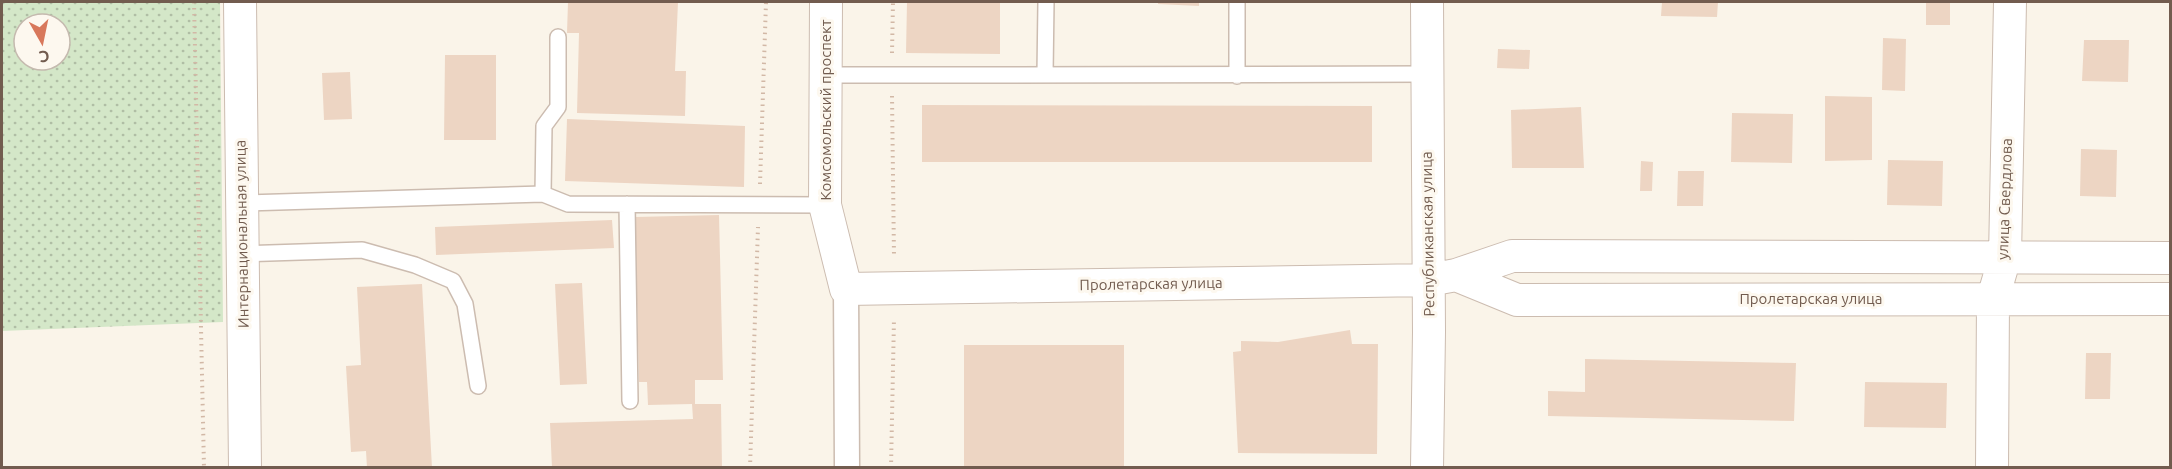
<svg xmlns="http://www.w3.org/2000/svg" width="2172" height="469" font-family="Ubuntu,sans-serif">
  <style>
    .park { fill: url(#park-dots); fill-rule: evenodd }
    .building { fill: #edd5c3 }
    .lines { fill: none; stroke-linecap: round; stroke-linejoin: round }
    .service-casing { stroke: #ccbcb0; stroke-width: 18 }
    .pedestrian-casing { stroke: #ccbcb0; stroke-width: 27 }
    .minor-casing { stroke: #ccbcb0; stroke-width: 34 }
    .path { stroke: #d2b8a6; stroke-width: 4; stroke-dasharray: 1.5 4.5; stroke-linecap: butt }
    .service { stroke: #fff; stroke-width: 15 }
    .pedestrian { stroke: #fff; stroke-width: 24 }
    .minor { stroke: #fff; stroke-width: 32 }
    .labels { text-anchor: middle; stroke-width: 6; stroke-linejoin: round; paint-order: stroke }
    .street-label { font-size: 15px; fill: #725c4f; stroke: #fdf8ef }
  </style>
  <defs>
    <pattern id="park-dots" width="8" height="8" patternUnits="userSpaceOnUse" patternTransform="scale(1.5)"><rect width="8" height="8" fill="#d4e7c8"/><path d="M2 2h.1M6 6h.1" fill="none" stroke="#b0bea5" stroke-width="1.8" stroke-linecap="round"/></pattern>
  </defs>
  <rect width="100%" height="100%" fill="#faf4e9"/>
  <path class="park" d="M2,2h218l3,320 -221,9zM24,24h36v36h-36z"/>
  <path class="building" d="M568,2h110l-3,69h11l-1,45 -108,-3 2,-80h-12z
    M907,2h93v52l-94,-1z
    M1158,2h41v4l-41,-2z
    M1662,2h56l-1,15 -56,-1z
    M1926,2h24v23h-24z
    M1883,38l23,1 -1,52 -23,-1z
    M2084,40h45l-1,42 -46,-1z
    M1498,49l32,1 -1,19 -32,-1z
    M445,55h51v85h-52z
    M350,72l2,47 -28,1 -2,-47z
    M1825,96l47,1v63l-47,1z
    M922,105l450,1v56h-450z
    M1581,107l3,61h-72l-1,-58z
    M1732,113l61,1 -1,49 -61,-1z
    M567,119l178,7 -1,61 -179,-6z
    M2081,149l36,1 -1,47 -36,-1z
    M1888,160l55,1 -1,45 -55,-1z
    M1641,161l12,1 -1,29h-12z
    M1678,171h26l-1,35h-26z
    M719,215l4,165h-28v24h26l1,64h-170l-2,-45 143,-4 -1,-15 -44,1 -1,-23h-8l-4,-165z
    M612,220l2,28 -178,7 -1,-28z
    M582,283l5,101 -27,1 -5,-101z
    M422,284l10,184h-65l-1,-17 -15,1 -5,-86 15,-1 -4,-78z
    M1350,330l2,14h26l-1,110 -139,-1 -5,-101 8,-1v-10l37,1z
    M964,345h160v123h-160z
    M2086,353h25l-1,46h-25z
    M1585,359l211,4 -2,58 -246,-5v-25l37,1z
    M1865,382l82,1 -1,45 -82,-1z"/>
  <g class="lines">
    <defs>
      <path id="service" d="M1045,74l1,-72
        M825,75c200,-1 401,1 601,-1
        M1237,76v-74
        M543,194l1,-68 14,-19v-70
        M242,203l301,-9 25,10 257,1
        M627,204l3,197
        M242,254l120,-4 53,15 38,16 12,23 13,82"/>
      <path id="pedestrian" d="M846,289l1,179"/>
      <path id="minor" d="M240,2l5,466
        M826,2l-1,203 21,84 583,-9 27,-5 56,-19 658,2
        M1427,2l2,330 -2,136
        M1456,275l61,25 653,-1
        M1992,468l1,-170 12,-41 5,-255"/>
    </defs>
    <use href="#service" class="service-casing"/>
    <use href="#pedestrian" class="pedestrian-casing"/>
    <use href="#minor" class="minor-casing"/>
    <path class="path" d="M194,2l10,466
      M892,53l1,-51
      M892,96l2,161
      M760,184l6,-182
      M750,468l8,-241
      M891,468l3,-150"/>
    <use href="#service" class="service"/>
    <use href="#pedestrian" class="pedestrian"/>
    <use href="#minor" class="minor"/>
  </g>
  <g class="labels">
    <g class="street-label">
      <text transform="translate(826 110) rotate(-90)" y="5">Комсомольский проспект</text>
      <text transform="translate(2005 199) rotate(-88)" y="5">улица Свердлова</text>
      <text transform="translate(242 234) rotate(-91)" y="5">Интернациональная улица</text>
      <text transform="translate(1428 234) rotate(-91)" y="5">Республиканская улица</text>
      <text transform="translate(1151 284) rotate(-1)" y="5">Пролетарская улица</text>
      <text x="1811" y="304">Пролетарская улица</text>
    </g>
  </g>
  <rect width="2172" height="469" fill="none" stroke="#725c4f" stroke-width="6"/>
  <g transform="translate(42 42) rotate(171)"><circle r="28" fill="#fdf8ef" stroke="#c5baaf" stroke-width="1.5"/>
  <path d="M0-4.5L10 22L0 15L-10 22Z" fill="#d8785b"/>
  <text y="-9" font-size="16" font-weight="bold" text-anchor="middle" fill="#725c4f">С</text>
  </g>
</svg>
